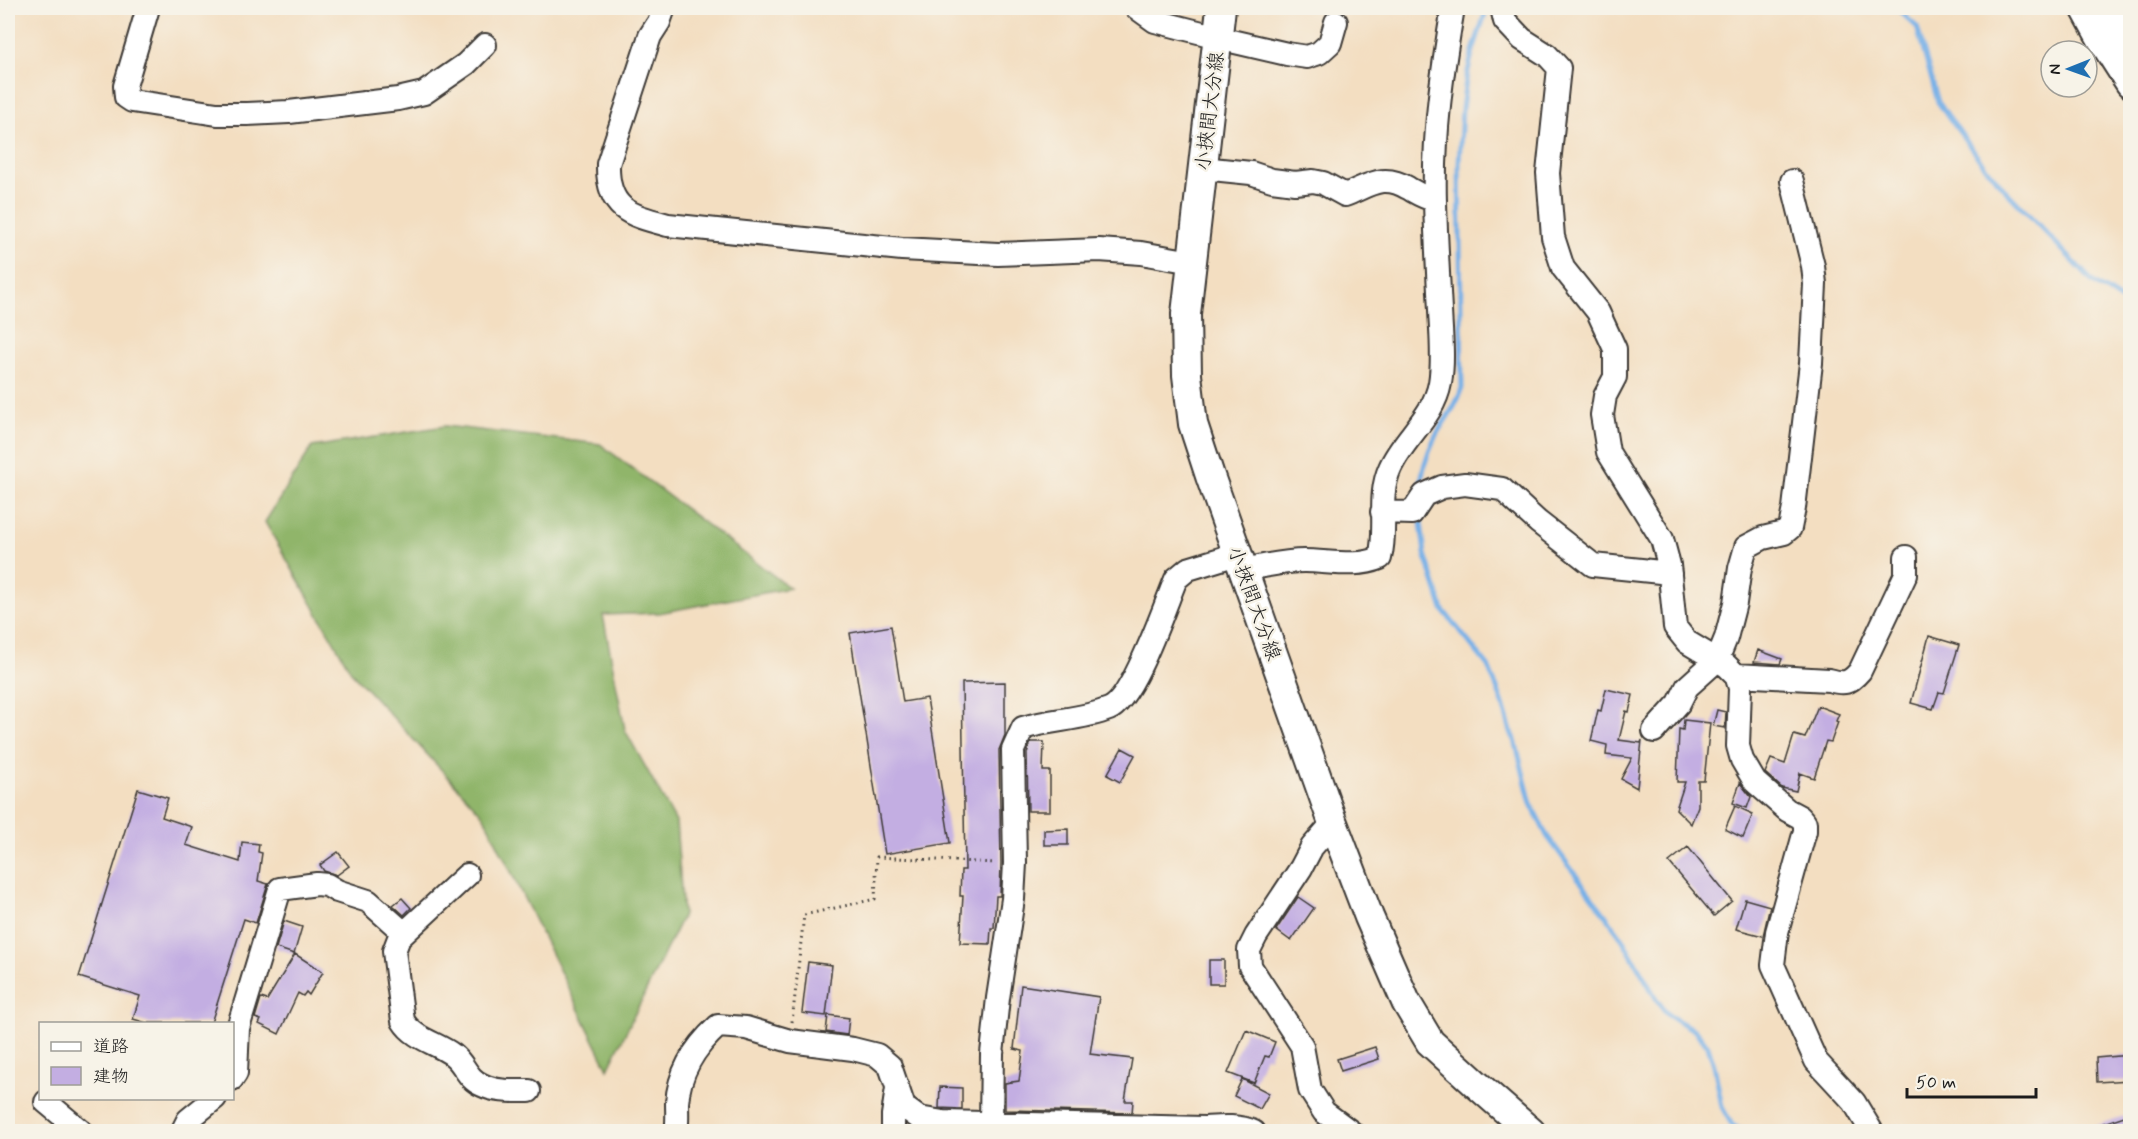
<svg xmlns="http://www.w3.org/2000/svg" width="2138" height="1139" font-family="Mynerve,'Klee One',sans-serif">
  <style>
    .forest { fill: #90b56a; stroke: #566843; stroke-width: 1.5 }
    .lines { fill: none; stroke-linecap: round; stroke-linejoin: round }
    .stream { stroke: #77b0e7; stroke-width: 5 }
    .building { fill: #c3aee2 }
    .minor-casing { stroke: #3c3935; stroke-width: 26 }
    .major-casing { stroke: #3c3935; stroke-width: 32 }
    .path { stroke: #3c3935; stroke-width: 3; stroke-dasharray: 1.5 4.5; stroke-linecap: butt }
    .minor { stroke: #fff; stroke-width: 22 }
    .major { stroke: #fff; stroke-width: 28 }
    .labels { text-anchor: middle; stroke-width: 5; stroke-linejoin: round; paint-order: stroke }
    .street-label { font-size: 20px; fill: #1c1c1c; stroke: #f7f3e8 }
  </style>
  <rect width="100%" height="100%" fill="#f7f3e8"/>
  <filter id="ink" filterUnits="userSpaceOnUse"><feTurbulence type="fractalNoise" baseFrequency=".0167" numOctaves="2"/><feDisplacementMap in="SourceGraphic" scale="12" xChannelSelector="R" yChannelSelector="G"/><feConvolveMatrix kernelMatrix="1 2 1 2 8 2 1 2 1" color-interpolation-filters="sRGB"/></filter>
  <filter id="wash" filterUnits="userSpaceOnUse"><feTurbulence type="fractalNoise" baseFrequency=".008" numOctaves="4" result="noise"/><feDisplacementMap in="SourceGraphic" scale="24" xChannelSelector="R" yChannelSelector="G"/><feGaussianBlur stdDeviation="1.35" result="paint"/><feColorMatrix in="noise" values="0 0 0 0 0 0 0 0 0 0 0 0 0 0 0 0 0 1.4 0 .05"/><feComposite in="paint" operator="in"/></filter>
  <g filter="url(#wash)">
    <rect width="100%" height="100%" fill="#f3dec1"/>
    <path class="forest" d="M445,426l155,18 190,144 -131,25 -56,2 22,115 51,92 7,93 -75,154 -125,-254 -131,-142 -87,-151 47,-75z"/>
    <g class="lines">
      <path class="stream" d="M1896,8l21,19 21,75 41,57 27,32 87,91 37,24
        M1420,491c1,-18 7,-37 15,-54 9,-17 22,-30 27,-49l-3,-224 3,-55 4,-29 6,-26 15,-46
        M1420,515l5,39 18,56 45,56 13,32 11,37 3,5 16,64 16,32 73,99 37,65 11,15 26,15 14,16 6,19 8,42 10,18 12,7"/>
    </g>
    <g id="blocks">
      <path class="building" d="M891,626l12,76 24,-4 23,145 -65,11 -35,-221z
        M1929,636l30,9 -15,48 -5,-1 -6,17 -22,-6z
        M1758,650l24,9 -2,5 -26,-2z
        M1005,682v53l-6,15 2,113 -1,33h-4l-2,32h-3l-1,16 -30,-1 3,-47h-3l1,-26h4l-3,-187z
        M1606,689l27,6 -4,17 -3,-1 -7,29 22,3 1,-3 -5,48 -16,-9 11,-21 -26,-3 1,-10 -16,-4 7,-31 3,1z
        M1818,706l21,8 -3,7 2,1 -7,20 -5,-1 -12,37 -14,-5 -4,18 -14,-3 -17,-15 6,-14 14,5 9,-29 11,3z
        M1717,710l9,2 -1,16 -12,-2z
        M1684,720l26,3 -6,58h-6v25l-7,18 -15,-15 9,-27h-8l2,-53 4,1z
        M1031,742h13l-1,29h7v40h-22l-1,-58z
        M1122,748l13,7 -15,27 -13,-7z
        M1740,783l11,14 -4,11 -14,-5z
        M138,789l30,9 -6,19 30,10 -6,18 54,17 2,-20 17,2 -1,8 4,1 -4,28 10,3 -12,39 -12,-4 -33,104h-64l-14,-4 7,-23 -61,-19z
        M1735,806l18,8 -10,24 -18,-9z
        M1068,829v16h-24v-15z
        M1688,847l44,54 -18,15 -45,-54z
        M338,852l11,14 -12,9 -13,-4 -4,-6z
        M1298,897l16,11 -23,33 -15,-11z
        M402,898l9,10 -7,7 -11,-10z
        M1745,899l25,7 -7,30 -27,-7z
        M284,921l18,6 -8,27 -18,-6z
        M295,954l28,18 -14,23 -3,-3 -3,4 -5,-3 -19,41 -20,-10 2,-4 -6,-2 6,-20 6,2z
        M1209,960h15v24h-15z
        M808,962l24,3 -6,51 -24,-3z
        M1021,985l78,12 -9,57 42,5 -7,42h8l-1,12 -127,-3v-27l14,-2 4,-30 -9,-2z
        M828,1015l21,3 -2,17 -21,-3z
        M1246,1030l29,12 -6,15 -4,-1 -11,27 -26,-10z
        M1375,1047l4,12 -38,12 -4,-12z
        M2130,1055v25l-33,2 -1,-24z
        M1242,1079l27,14 -9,16 -26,-13z
        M940,1087l22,1v21l-23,-1z
        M2130,1114v17h-44v-2z"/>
    </g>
  </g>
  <g filter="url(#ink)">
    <use href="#blocks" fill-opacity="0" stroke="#3c3935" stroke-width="1.5"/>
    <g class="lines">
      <defs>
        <path id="minor" d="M148,8l-23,78 1,11 6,4 85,13h30l42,-2 109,-13 26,-6 42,-29 19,-19
          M664,8l-5,14 -9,14 -42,128c-1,46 22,51 60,61l234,24 96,5 101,-4 42,3 51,9
          M1137,8l18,13 63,16
          M1502,8l3,13 17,18 25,16 12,13 -11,105 5,64 10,31 35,44 17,37v28l-10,19 -3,19 6,37 54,87 7,26 6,62 12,15 40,24 9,9 4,13 -2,58 4,14 13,22 32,28 13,7 5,6v8l-28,101 -4,33 43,96 38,41 18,30
          M1218,38l69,16 20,3 12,-4 11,-10 6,-21
          M1202,168l49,5 21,7 23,3 18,-2 10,2 22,12c25,-10 38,-22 63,-7 9,5 16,10 27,12
          M1382,512l30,1 12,-18 18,-8 23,-3 37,5 36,33 55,43 77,8
          M1243,570c20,-4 41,-9 61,-9 25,0 53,7 76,-3 8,-30 -3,-61 10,-90 13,-30 44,-51 50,-85 4,-24 1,-48 0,-73 -2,-36 -4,-72 -5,-108 -2,-66 7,-130 18,-194
          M1736,675l93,5c15,4 20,4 31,-9l46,-97v-17
          M1654,731l25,-28 8,-16 30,-27 9,-22 9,-35 5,-35 6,-21 17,-9 21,-5 6,-5 4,-20 17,-145 4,-79 -2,-18 -21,-85
          M1333,823l-21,24 -11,21 -45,68 -7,14 1,16 52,80 8,44 14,22 27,20
          M467,875l-68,63 -5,13 9,70c11,18 34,22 50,34 12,9 13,23 29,30 14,7 31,6 47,6
          M232,1079l4,-6 2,-45 42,-139 37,-5 10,1 10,6 31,10 36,32
          M46,1102l36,30
          M991,1123l1,-69 6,-56 15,-99 2,-36 -2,-113 10,-22c28,-9 58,-8 86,-19 24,-9 56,-104 67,-130l12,-10 49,-15
          M182,1132l6,-12 27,-22
          M676,1132c2,-10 1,-19 1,-29 2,-32 18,-56 41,-77l28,2 44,13 63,8 24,6 13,11 14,41 15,11 24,4 261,6c16,-1 34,-3 50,4
          M893,1132v-17l4,-27"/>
        <path id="major" d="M1221,8l-35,306 1,61 6,49 17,52 123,347 36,94 37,85 24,40 45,41 56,49
          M2085,8l18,33 27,42
          M2109,8l21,37"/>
      </defs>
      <use href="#minor" class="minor-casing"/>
      <use href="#major" class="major-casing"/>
      <path class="path" d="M792,1022l12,-107 71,-16 2,-42 119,6"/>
      <use href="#minor" class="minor"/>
      <use href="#major" class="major"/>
    </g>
  </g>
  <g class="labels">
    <g class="street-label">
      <text transform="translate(1209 111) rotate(-83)" y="7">小挾間大分線</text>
      <text transform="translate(1255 603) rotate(70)" y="7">小挾間大分線</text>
    </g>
  </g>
  <rect width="2138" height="1139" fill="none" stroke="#f7f3e8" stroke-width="30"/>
  <rect x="39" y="1022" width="195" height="78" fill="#f7f3e8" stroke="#9f9d96" stroke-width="1.5"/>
  <rect x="51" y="1042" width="30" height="9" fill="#ffffff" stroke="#9f9d96" stroke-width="1.5"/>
  <text x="93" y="1052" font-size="18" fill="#1c1c1c">道路</text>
  <rect x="51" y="1067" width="30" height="18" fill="#c3aee2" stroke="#9f9d96" stroke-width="1.5"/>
  <text x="93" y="1082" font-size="18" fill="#1c1c1c">建物</text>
  <g transform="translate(2069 69) rotate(269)"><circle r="28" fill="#f7f3e8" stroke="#9f9d96" stroke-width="1.5"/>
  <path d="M0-4.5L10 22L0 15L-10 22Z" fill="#1f6fb2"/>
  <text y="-9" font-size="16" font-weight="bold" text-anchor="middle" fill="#1c1c1c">N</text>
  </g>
  <path d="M1907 1088v9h129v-9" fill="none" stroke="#1c1c1c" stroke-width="3"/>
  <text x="1916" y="1088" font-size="18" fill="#1c1c1c" stroke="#f7f3e8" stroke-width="4.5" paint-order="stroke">50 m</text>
</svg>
